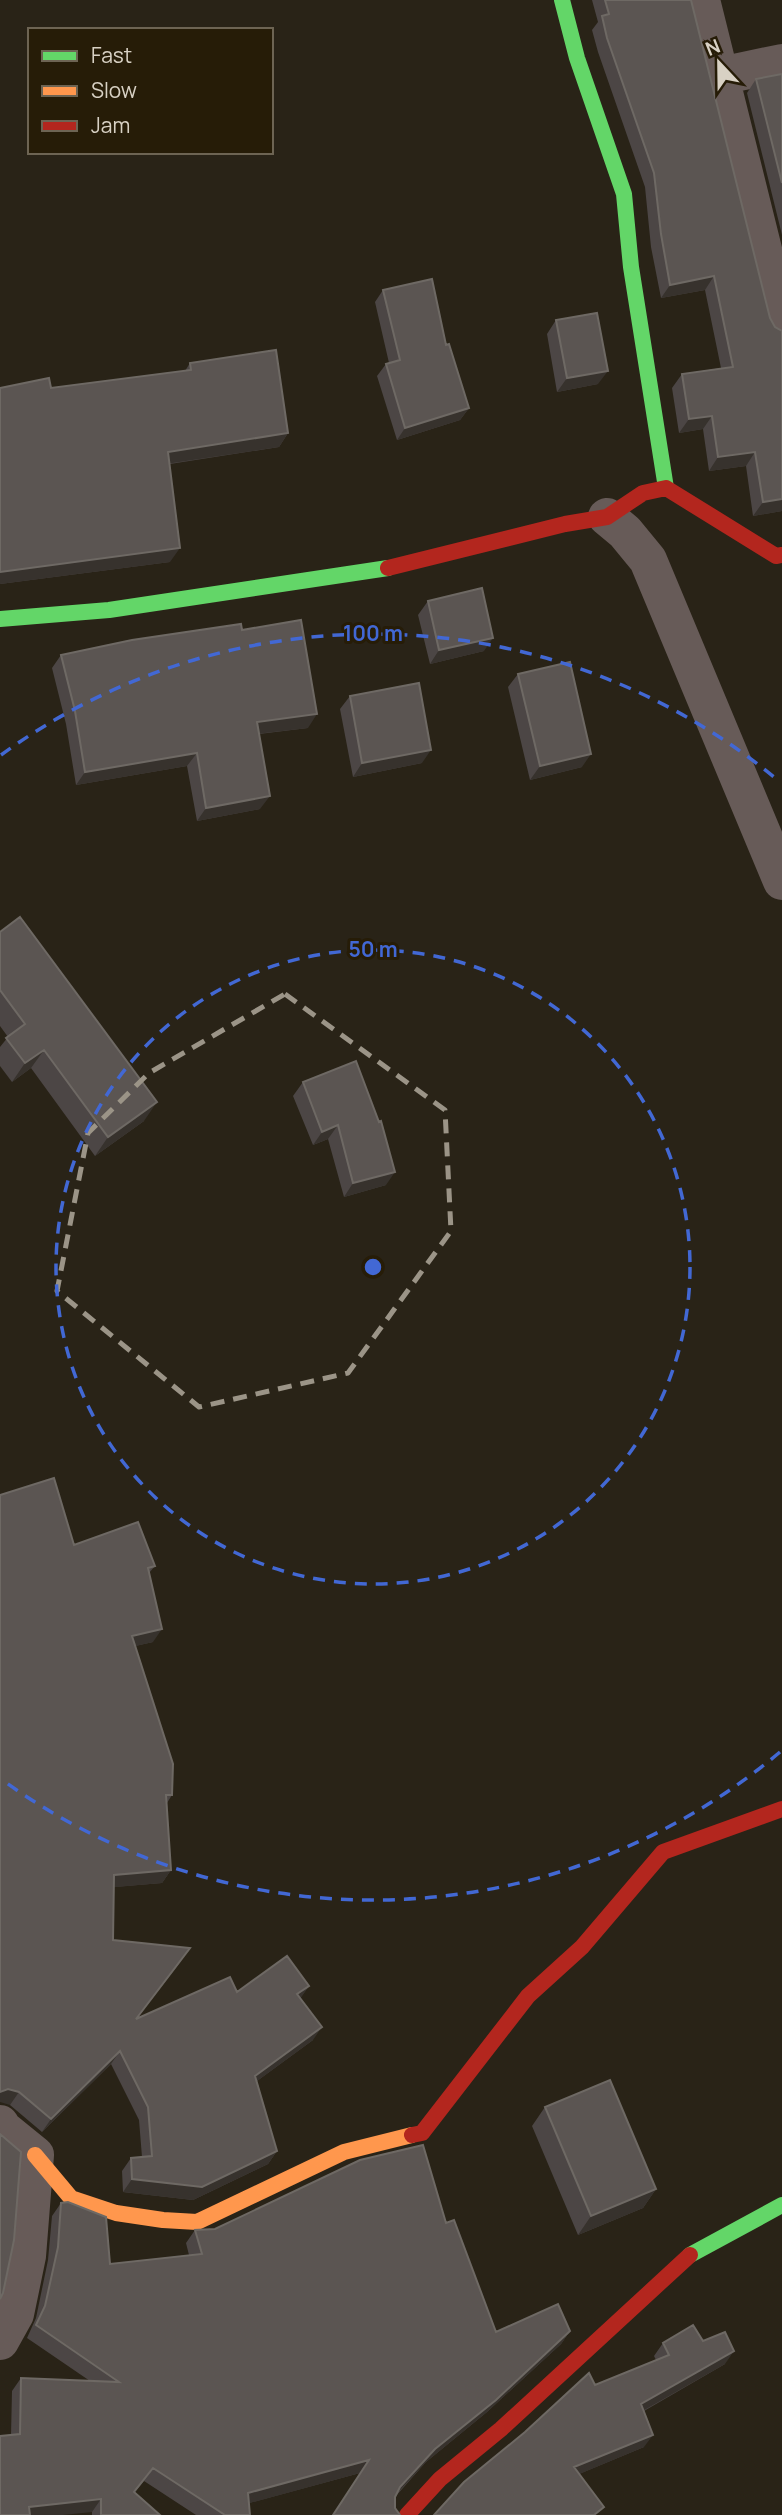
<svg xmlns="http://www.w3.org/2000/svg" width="782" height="2515" font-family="Manrope,sans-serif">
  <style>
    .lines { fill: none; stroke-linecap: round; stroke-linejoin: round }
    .street { stroke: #675b58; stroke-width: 38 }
    .fast { stroke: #63d668; stroke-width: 16 }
    .slow { stroke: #ff974d; stroke-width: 16 }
    .jam { stroke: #b3261e; stroke-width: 16 }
    .wall { fill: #4c4645 }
    .shaded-wall { fill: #37322d }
    .building { fill: #5b5552; stroke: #6e6964; stroke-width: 2 }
    .marked { fill: none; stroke: #9b9487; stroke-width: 5; stroke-dasharray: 14 9; stroke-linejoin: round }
    .ring { fill: none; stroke: #4268d4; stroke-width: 3.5; stroke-dasharray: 12 9 }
    .centre { fill: #4268d4; stroke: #261c07; stroke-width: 3.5 }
    .ring-label { font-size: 21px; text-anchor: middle; font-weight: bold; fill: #4268d4; stroke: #261c07; stroke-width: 6; stroke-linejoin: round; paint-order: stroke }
  </style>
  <rect width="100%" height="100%" fill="#292317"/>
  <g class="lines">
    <path class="street" d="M701,0l81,326
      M720,76l62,-13
      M607,517l18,15 23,28 134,321
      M0,2124l3,5 32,26 -8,101 -12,58 -15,27"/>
    <path class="fast" d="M562,0l15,58 47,136 7,73 35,221
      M0,619l109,-9 279,-42
      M690,2255l92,-50"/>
    <path class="slow" d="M35,2155l36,43 45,15 47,7 34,2 147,-70 68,-17"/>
    <path class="jam" d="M388,568l177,-44 42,-7 36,-24 23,-5 110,68 6,-1
      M412,2135l10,-2 106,-137 54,-49 81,-95 119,-43
      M407,2515l33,-36 61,-50 189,-174"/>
  </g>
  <path class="wall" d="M592,0h99l91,511 -29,5 -7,-50 -37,5 -6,-42 -24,4 -7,-45 10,-14 39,-6 -16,-78 -44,8 -10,-51 -6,-60 -47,-135 -6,-22 6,-8z
    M782,74v161l-35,-142 9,-14z
    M383,290l63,55 23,63 -9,12 -63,20 -20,-64 9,-12 3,-1 -14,-61z
    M556,320l42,64 -41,8 -10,-58z
    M190,363l98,70 -9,14 -109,17v98l-170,22v-196h51l134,-17z
    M428,601l56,50 -54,13 -12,-49z
    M242,630l66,98 -49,6 1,75 -63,12 -10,-55 -111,19 -10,-61 -14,-56 9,-13z
    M518,674l64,93 -52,13 -22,-93z
    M350,696l72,67 -69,14 -13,-68z
    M0,932l144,189 -49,35 -64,-88 -19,14 -12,-16v-19l8,-10 -8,-11z
    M303,1082l83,103 -42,12 -16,-58 -15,6 -20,-49z
    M74,1545l81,21 -6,7 4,69 -18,4 37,149 -5,8 4,67 -9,13 -48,4 -1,53 68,21 -44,57 100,-26 72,-6 -9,12 13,42 -56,41 20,70 -9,13 -75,36 -70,-8 -1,-21 9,-13 11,-1 -3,-37 -28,-56 -69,68 -32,-27z
    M545,2107l111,82 -13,19 -65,27 -46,-109z
    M61,2203l49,61 79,-9 -3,-12 9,-13 251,-7 50,109 74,-1 -9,13 -74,68 -61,50 -31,35v11l5,7h-67l27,-42 -111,30 1,12h-54l-52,-34 -9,11 25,23h-68v-3l-81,-77 1,-44 9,-13 69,3 -63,-43 9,-20 12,-58 4,-44z
    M703,2341l22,23 -81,47v36l-65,27 -145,41 161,-130 61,-25 -2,-4 9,-13z"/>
  <path class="shaded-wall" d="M714,276l-9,14 -44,8 9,-13z
    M608,371l-10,13 -41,8 10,-14z
    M469,408l-9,12 -63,20 8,-12z
    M712,416l-9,13 -24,4 10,-14z
    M288,433l-9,14 -120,18 9,-13z
    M755,452l-9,14 -37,5 9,-14z
    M782,499v12l-29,5 10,-14z
    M180,548l-10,14 -170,22v-12z
    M493,638l-9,13 -54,13 9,-14z
    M317,714l-9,14 -60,7 9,-13z
    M431,750l-9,13 -69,14 9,-14z
    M197,753l-10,13 -111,19 9,-13z
    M591,754l-9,13 -52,13 10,-14z
    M270,796l-10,13 -63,12 9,-13z
    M44,1050l-13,18 -19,14 13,-19z
    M157,1102l-13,19 -49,35 13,-19z
    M338,1125l-10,14 -15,6 9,-13z
    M395,1172l-9,13 -42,12 9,-14z
    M162,1629l-9,13 -30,7 9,-13z
    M171,1870l-9,13 -57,5 9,-13z
    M309,1986l-9,13 -3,-5z
    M322,2027l-9,13 -67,49 9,-13z
    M120,2051l-9,13 -69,68 9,-13z
    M8,2089l11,3 -9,13 -10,-3v-10z
    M277,2151l-9,13 -75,36 -70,-8 9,-13z
    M656,2189l-13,19 -65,27 13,-19z
    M570,2331l-9,13 -74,68 -61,50 -35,38 9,-13 35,-38z
    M734,2351l-9,13 -93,53 9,-13z
    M653,2435l-9,12 -79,33 9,-13z
    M369,2460l-9,13 -121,33 9,-13z
    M101,2499l-9,13 -29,3h-40l6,-8z"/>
  <path class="building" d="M605,0h86l79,318 5,9 7,4v168l-19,3 -8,-50 -37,5 -6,-41 -23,3 -7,-45 51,-7 -19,-91 -44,9 -9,-51 -7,-61 -47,-135 -5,-22 7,-2z
    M782,74v109l-26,-104z
    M432,279l14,66 3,-1 20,64 -64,20 -19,-64 14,-4 -17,-70z
    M597,313l11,58 -41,7 -11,-58z
    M276,350l12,83 -120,19 12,96 -180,24v-184l49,-10 2,10 140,-18 -1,-7z
    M482,588l11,50 -54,12 -11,-49z
    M301,620l16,94 -60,8 13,74 -64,12 -9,-55 -112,19 -10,-61 -14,-56 71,-15 109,-16 1,6z
    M570,662l21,92 -51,12 -22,-92z
    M419,683l12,67 -69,13 -12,-67z
    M20,917l137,185 -49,35 -64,-87 -19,13 -19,-25 19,-14 -25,-34v-58z
    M356,1061l23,61 2,-1 14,51 -42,11 -15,-58 -16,7 -19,-50z
    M54,1478l20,67 64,-23 17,44 -7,2 14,61 -30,7 41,128 -1,31h-6l5,75 -57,5 -1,65 77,8 -54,71 94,-42 7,15 50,-36 22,30 -12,8 25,33 -67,49 22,75 -75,36 -70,-8 -1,-21 21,-2 -4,-49 -28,-56 -69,68 -32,-27 -11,-3 -8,3v-597z
    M610,2080l46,109 -65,27 -46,-109z
    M0,2134l21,18 -7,88 -11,53 -3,6z
    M423,2145l23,78 8,-3 42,112 62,-28 12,27 -74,69 -61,49 -35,38 -5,10v11l5,7h-67l36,-55 -121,33 2,22h-25l-72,-47 -19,24 26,23h-59v-16l-72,8 1,8h-30v-79l20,-2 1,-56 98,4 -83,-57 9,-19 13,-59 3,-44 7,-1 38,15 4,47 92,-10 -7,-24 20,-1 145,-69z
    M693,2325l10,16 22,-9 9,19 -93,53 12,31 -79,32 30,40 -10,8h-160l30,-33 61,-50 64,-59 6,12 74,-30 -6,-12z"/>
  <path class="marked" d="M285,994l160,116 6,121 -103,142 -149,34 -142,-116 31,-158 61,-60z"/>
  <g class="ring">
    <circle cx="373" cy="1267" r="317"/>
    <path d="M780 1752A633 633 0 0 1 1 1779M1 755A633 633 0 0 1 780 782"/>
  </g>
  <circle cx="373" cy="1267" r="10" class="centre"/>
  <g class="ring-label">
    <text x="373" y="641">100 m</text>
    <text x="373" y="957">50 m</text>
  </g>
  <rect x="28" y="28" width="245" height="126" fill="#261c07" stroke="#6d6453" stroke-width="2"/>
  <rect x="42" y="51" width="35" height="10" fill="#63d668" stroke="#6d6453" stroke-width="2"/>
  <text x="91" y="63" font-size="21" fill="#d8d1c4">Fast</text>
  <rect x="42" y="86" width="35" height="10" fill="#ff974d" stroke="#6d6453" stroke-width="2"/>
  <text x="91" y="98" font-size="21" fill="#d8d1c4">Slow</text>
  <rect x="42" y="121" width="35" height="10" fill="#b3261e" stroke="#6d6453" stroke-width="2"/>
  <text x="91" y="133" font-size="21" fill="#d8d1c4">Jam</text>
  <g transform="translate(719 63) rotate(338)" stroke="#261c07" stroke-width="5" paint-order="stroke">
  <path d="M0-5L12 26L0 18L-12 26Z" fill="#d8d1c4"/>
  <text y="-10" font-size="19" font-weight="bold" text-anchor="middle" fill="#d8d1c4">N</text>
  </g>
</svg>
